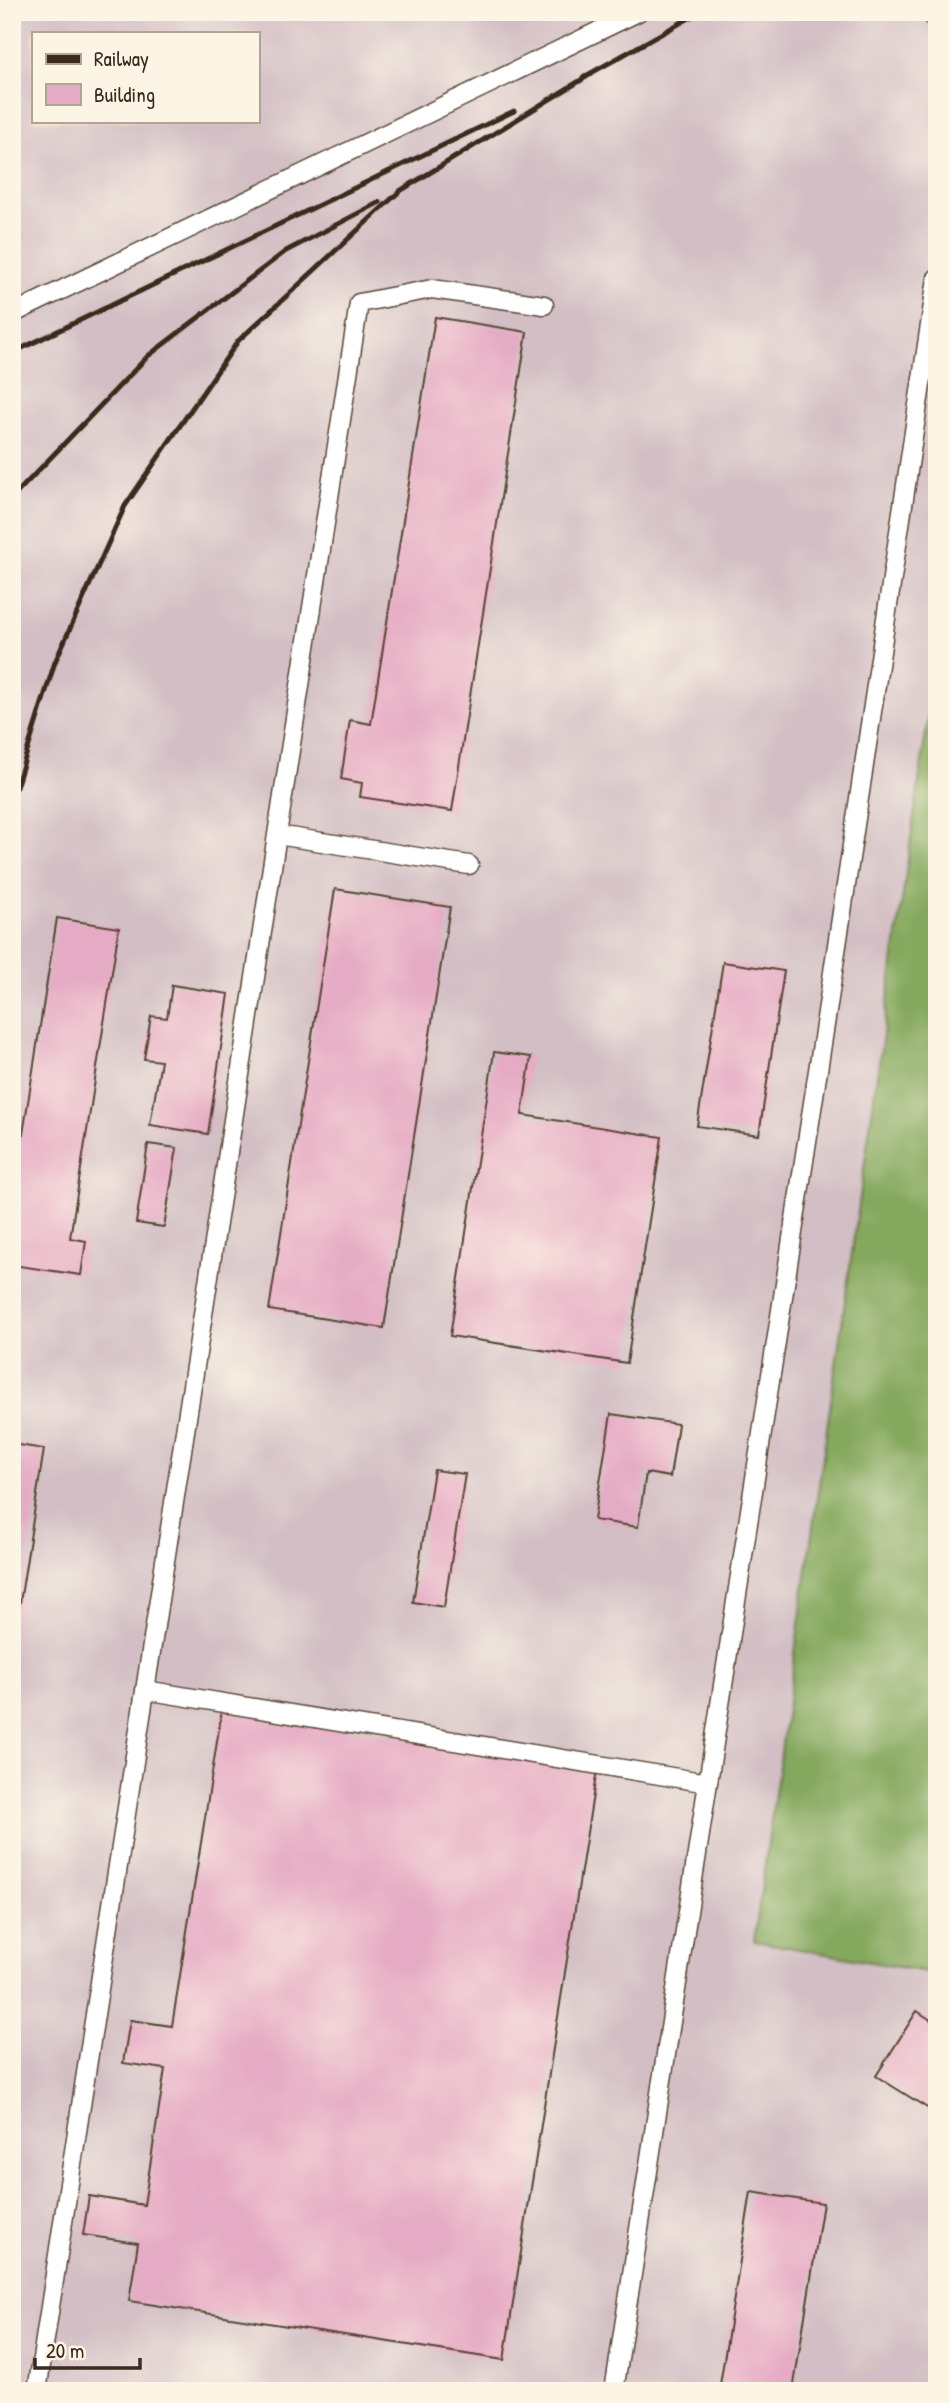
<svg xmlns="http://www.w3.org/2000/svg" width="949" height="2403" font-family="'Patrick Hand',sans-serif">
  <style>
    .industrial { fill: #d2bec4; fill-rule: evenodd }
    .forest { fill: #84a85d; stroke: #60693e; stroke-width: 2 }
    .building { fill: #e6abc4 }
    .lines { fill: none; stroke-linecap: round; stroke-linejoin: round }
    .service-casing { stroke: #564435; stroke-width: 21 }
    .service { stroke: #fff; stroke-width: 18 }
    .rail { stroke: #3b2a1e; stroke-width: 5 }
  </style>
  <rect width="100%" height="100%" fill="#fcf5e5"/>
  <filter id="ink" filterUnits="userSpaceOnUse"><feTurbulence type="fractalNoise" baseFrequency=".0143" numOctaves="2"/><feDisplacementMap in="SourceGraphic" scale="14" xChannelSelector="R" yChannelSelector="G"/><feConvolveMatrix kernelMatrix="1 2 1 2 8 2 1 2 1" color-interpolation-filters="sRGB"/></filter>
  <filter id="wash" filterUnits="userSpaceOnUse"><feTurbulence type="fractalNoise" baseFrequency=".00686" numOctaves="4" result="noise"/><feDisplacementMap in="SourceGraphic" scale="28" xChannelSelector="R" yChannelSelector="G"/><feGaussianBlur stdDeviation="1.57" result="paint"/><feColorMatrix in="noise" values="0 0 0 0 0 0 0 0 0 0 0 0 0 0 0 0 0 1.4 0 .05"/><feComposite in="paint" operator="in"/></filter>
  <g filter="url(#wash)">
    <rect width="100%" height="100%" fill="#f1daba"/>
    <path class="industrial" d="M12,12h925v643l-183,1285 183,34v417h-925zM33,33h224v88h-224z"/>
    <path class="forest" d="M937,655v1319l-183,-33z"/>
    <g id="blocks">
      <path class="building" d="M435,317l92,15 -75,479 -92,-14 2,-14 -21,-4 9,-59 21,4z
        M335,889l115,18 -66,421 -115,-18z
        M57,918l62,10 -49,310 16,3 -5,34 -69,-10v-61z
        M723,962l61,9 -25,164 -62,-9z
        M172,985l57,9 -21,140 -58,-9 11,-64 -17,-2 7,-43 16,2z
        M494,1052l37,5 -9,58 140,22 -35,226 -177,-27z
        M148,1144l29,4 -13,79 -28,-4z
        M611,1414l67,10 -8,53 -24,-4 -8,54 -44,-7z
        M12,1444l32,5 -30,192h-2z
        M434,1470l31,4 -21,133 -31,-5z
        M222,1710l375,59 -93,591 -375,-59 9,-58 -55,-8 6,-39 55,9 21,-136 -42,-6 7,-43 42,6z
        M917,2011l20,13v90l-61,-38z
        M751,2192l72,11 -30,188h-74z"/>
    </g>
  </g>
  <g filter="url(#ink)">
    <use href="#blocks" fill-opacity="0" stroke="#564435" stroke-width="2"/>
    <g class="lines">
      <defs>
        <path id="service" d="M928,12l9,9
          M12,314l626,-302
          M277,835l192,30
          M145,1690l563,93
          M37,2391l322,-2088 73,-14 112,16
          M614,2391l213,-1379 110,-734"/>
      </defs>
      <use href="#service" class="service-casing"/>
      <use href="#service" class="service"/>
      <path class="rail" d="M584,77l116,-65
        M12,353l502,-242
        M12,498l136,-142 138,-105 94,-49
        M12,800l43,-138 70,-156 113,-165 162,-150 191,-117"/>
    </g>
  </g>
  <rect width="949" height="2403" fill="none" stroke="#fcf5e5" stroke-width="42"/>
  <rect x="32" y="32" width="228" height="91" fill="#fcf5e5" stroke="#afa495" stroke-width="2"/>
  <rect x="46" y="54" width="35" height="10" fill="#3b2a1e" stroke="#afa495" stroke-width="2"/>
  <text x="94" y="66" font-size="21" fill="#3b2a1e">Railway</text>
  <rect x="46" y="84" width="35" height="21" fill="#e6abc4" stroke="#afa495" stroke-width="2"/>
  <text x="94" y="102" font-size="21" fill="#3b2a1e">Building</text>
  <path d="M35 2358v10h105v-10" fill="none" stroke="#3b2a1e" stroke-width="3.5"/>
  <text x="46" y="2358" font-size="21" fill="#3b2a1e" stroke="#fcf5e5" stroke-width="5" paint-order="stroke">20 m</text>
</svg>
